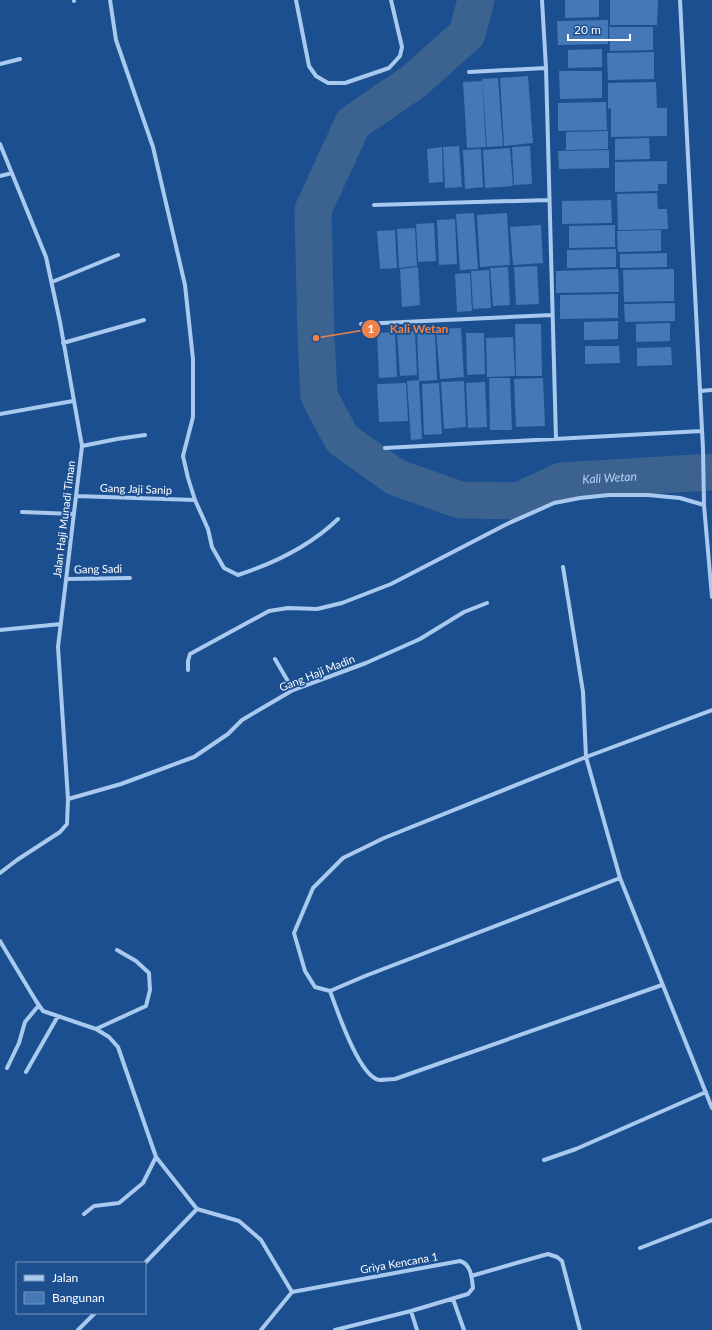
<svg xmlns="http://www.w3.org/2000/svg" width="712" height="1330" font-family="Lato,sans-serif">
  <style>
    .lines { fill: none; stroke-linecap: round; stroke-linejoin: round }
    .river { stroke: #3c6290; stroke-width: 37 }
    .building { fill: #4478b7 }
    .minor { stroke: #a9c9ee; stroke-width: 4 }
    .labels { text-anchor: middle; stroke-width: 3.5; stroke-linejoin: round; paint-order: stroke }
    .street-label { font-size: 11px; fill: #fff; stroke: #1b4f8f }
    .water-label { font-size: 12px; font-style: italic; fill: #b5d3f5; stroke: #1b4f8f }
    .leader { fill: none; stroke: #ee8249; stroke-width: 1.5 }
    .callout-dot { fill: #ee8249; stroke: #1b4f8f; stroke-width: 1.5 }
    .mark-label { font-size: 12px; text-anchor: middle; font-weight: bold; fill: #fff }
    .callout-label { font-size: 12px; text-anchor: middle; font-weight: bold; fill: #ee8249; stroke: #1b4f8f; stroke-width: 3.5; stroke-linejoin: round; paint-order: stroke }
  </style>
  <rect width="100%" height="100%" fill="#1b4f8f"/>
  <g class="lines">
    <path class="river" id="s1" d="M476,0l-9,34 -54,48 -60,41 -40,87 3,128 3,58 23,43 53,38 65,23 58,1 43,-20 151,-9"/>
  </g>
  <path class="building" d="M565,0h34v17l-34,1z
    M610,0h48l-1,25h-47z
    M608,20v24l-50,1 -1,-24z
    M609,27h44v23l-43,1z
    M602,49v18l-34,1v-18z
    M654,52v27l-46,1 -1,-27z
    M559,71h43v27l-42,1z
    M528,76l5,67 -29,3 -4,-68z
    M498,78l5,68 -16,1 -5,-68z
    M482,81l4,66 -19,1 -4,-66z
    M656,82l1,26h10v28l-56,1v-29l-3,1v-26z
    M606,102l1,28 -49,1v-28z
    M608,131v18l-42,1v-18z
    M649,138l1,21 -35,1v-21z
    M459,146l3,41 -17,1 -2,-41z
    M530,146l2,38 -18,1 -2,-38z
    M442,147l1,35 -14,1 -2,-34z
    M510,148l3,38 -28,2 -2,-38z
    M481,149l2,38 -18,2 -2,-39z
    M609,150v18l-50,1 -1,-18z
    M667,161v23h-9v7l-43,1v-30z
    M657,193l1,16h9l1,20 -50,1 -1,-36z
    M611,200l1,23 -50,1v-23z
    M474,213l4,56 -18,1 -4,-56z
    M507,213l3,52 -30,2 -3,-52z
    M455,219l2,45 -18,1 -2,-45z
    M434,223l2,38 -18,1 -2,-38z
    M541,225l2,38 -30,2 -3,-38z
    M615,225v22l-46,1v-22z
    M415,228l2,38 -18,2 -2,-39z
    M395,230l2,38 -17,1 -3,-38z
    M661,230v21l-43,1 -1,-21z
    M616,249v18l-49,1v-18z
    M667,253v14l-47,1v-14z
    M537,266l2,38 -23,1 -2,-38z
    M418,267l2,38 -18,2 -2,-38z
    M508,267l2,38 -17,1 -3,-38z
    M618,269l1,23 -63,1v-22z
    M674,269v32l-50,1 -1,-32z
    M489,270l2,38 -18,1 -2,-38z
    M470,273l2,38 -15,1 -2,-38z
    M618,294v24l-58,1v-24z
    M675,303v18l-50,1 -1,-18z
    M618,321v18l-34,1v-18z
    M670,323v18l-34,1v-18z
    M515,324h26l1,52h-26z
    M461,328l3,49 -24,2 -4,-50z
    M415,331l2,44 -17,1 -3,-44z
    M395,332l2,45 -18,1 -2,-45z
    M435,332l2,48 -18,1 -2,-48z
    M466,333h18l1,41 -18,1z
    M513,337l2,39 -28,1 -1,-39z
    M585,346h34l1,17 -35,1z
    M671,347l1,18 -35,1v-18z
    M489,378h21l2,52h-22z
    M543,378l2,48 -29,1 -2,-48z
    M419,380l3,59 -11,1 -4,-59z
    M464,381l2,46 -22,2 -3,-47z
    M485,382l2,45 -19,1 -2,-45z
    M406,383l2,38 -29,1 -2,-38z
    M439,383l3,51 -18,1 -2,-51z"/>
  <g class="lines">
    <path class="minor" d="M74,0v1
      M110,0l6,40 37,107 32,138 8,74v58l-10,39 5,22 7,22 13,29 4,18 12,21 14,7c37,-12 72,-29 100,-56
      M296,0l13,66 7,10 12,7h17l44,-15 11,-12 2,-9 -11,-47
      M542,0l4,68 10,371
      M680,0l23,449 1,56 8,92
      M0,64l20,-5
      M469,72l77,-4
      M0,144l46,113 14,65 22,124 -24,201 10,152 -1,25 -7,8 -43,28 -17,13
      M0,176l12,-3
      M374,205l175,-5
      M52,282l66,-27
      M361,324l191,-9
      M63,343l81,-23
      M700,391l12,-1
      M0,414l73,-13
      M82,446l35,-7 28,-4
      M385,448l317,-17
      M76,496l119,4
      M22,512l52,2
      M563,567l20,125 3,65 34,121
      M66,579l64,-1
      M0,630l61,-6
      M275,659l18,31
      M188,670v-9l2,-7 79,-43 19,-3 29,1 25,-6 49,-19 116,-60 47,-21 26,-5 29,-3h39l32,3 24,7
      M712,710l-126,47 -202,81 -41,20 -30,30 -19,45 11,38 10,16 15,4 35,-15 255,-98 92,230
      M68,799l53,-15 73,-27 34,-23 14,-14 51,-30 73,-27 54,-24 44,-27 23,-9
      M0,941l36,60 7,10 53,18 13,8 9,10 38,110 41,52 42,12 22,19 31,52
      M330,991c7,19 29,85 49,89 5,0 11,-1 16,-1l267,-94
      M96,1029l50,-23 4,-16 -1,-17 -13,-12 -19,-11
      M7,1068l12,-25 6,-21 14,-17
      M26,1072l32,-56
      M544,1160l32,-11 130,-57
      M84,1214l10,-8 25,-3 24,-20 13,-26
      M640,1248l72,-28
      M145,1263l52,-54
      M471,1276l77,-22 9,3 5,4 18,69
      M453,1299l11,31
      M411,1311l6,19
      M78,1330l17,-17
      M261,1330l31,-38 168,-31c11,3 12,17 13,27l-5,6 -57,17 -76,19"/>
  </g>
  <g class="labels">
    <g class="street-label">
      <text transform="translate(136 489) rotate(2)" y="4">Gang Jaji Sanip</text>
      <text transform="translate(64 519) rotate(-83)" y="4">Jalan Haji Munadi Timan</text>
      <text transform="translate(98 569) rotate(-1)" y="4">Gang Sadi</text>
      <text transform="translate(317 673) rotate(-22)" y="4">Gang Haji Madin</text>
      <text transform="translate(399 1263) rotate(-10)" y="4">Griya Kencana 1</text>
    </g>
    <g class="water-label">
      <text dy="4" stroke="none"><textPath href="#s1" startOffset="799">Kali Wetan</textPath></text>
    </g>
  </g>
  <path class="leader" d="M316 338L371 329"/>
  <g class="callout-dot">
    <circle cx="316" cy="338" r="4"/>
    <circle cx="371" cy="329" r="10"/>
  </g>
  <g class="mark-label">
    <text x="371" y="333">1</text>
  </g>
  <g class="callout-label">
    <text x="419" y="333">Kali Wetan</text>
  </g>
  <rect x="16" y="1262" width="130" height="52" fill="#1b4f8f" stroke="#7695bc"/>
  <rect x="24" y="1275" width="20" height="6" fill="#a9c9ee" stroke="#7695bc"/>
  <text x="52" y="1282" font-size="12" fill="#ffffff">Jalan</text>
  <rect x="24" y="1292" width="20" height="12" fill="#4478b7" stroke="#7695bc"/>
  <text x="52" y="1302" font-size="12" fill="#ffffff">Bangunan</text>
  <path d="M568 34v6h62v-6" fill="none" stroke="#ffffff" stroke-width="2"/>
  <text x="574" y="34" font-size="12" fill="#ffffff" stroke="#1b4f8f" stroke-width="3" paint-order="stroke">20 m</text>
</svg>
